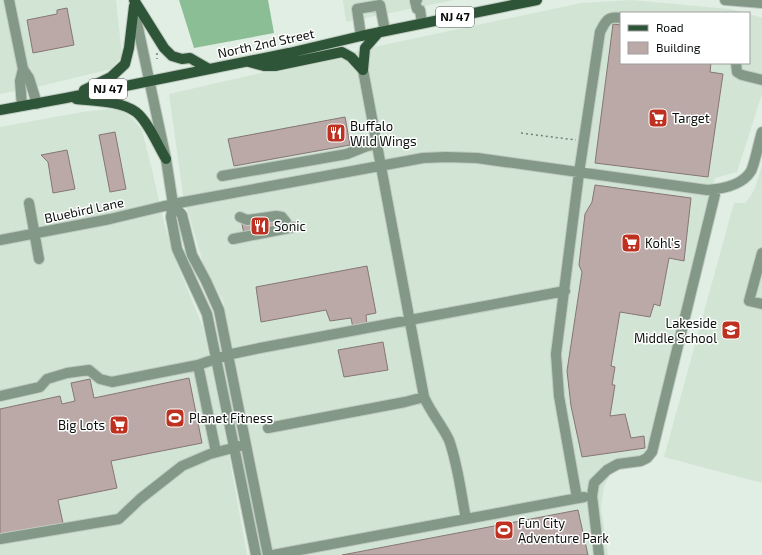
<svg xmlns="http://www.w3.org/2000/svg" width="762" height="555" font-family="'Exo 2',sans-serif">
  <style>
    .built { fill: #d2e5d5 }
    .forest { fill: #8cbe96 }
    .building { fill: #baa9a6; stroke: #867673 }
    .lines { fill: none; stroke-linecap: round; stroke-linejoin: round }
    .minor-casing { stroke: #bfcac0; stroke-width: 12 }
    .major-casing { stroke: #bfcac0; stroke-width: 12 }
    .path { stroke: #767f77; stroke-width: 1.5; stroke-dasharray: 2 3; stroke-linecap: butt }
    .minor { stroke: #839887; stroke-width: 10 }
    .major { stroke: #2f5538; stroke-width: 10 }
    .labels { text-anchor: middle; stroke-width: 3; stroke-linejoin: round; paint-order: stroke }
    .shield { fill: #fff; stroke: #545754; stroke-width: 1 }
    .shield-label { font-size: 12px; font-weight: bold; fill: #0a0f0b }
    .street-label { font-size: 13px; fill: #0a0f0b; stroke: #fff }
    .poi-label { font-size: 13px; fill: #0a0f0b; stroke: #fff; text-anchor: start }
  </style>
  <rect width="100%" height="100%" fill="#e1eee3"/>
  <path class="built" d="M0,0h116l6,56 -11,13 -70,17 -41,8z
    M343,0h111l-108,22z
    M631,0l99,9 15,4h-124v50h128v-49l13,4v76l-25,78 -22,6 -70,277 -28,6 -13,25 -3,21 7,48h-334l-51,-254 -20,-38 -20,-68 -14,-101 205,-47 207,-44z
    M109,109l13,1 12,10 8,10 11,44 11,49 11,36 28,68 20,96 24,132h-247v-428l82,-15z
    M762,165v318l-98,-26 70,-254h11l5,-6 5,-9z"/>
  <path class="forest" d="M179,0h89l6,33 -80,15z"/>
  <path class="building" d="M67,8l7,37 -41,8 -6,-33 30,-6v-4z
    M613,24l8,1v38h90l-1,9 13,2 -15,103 -113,-14z
    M345,117l5,28 -116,21 -6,-27z
    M115,132l11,57 -16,3 -11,-57z
    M67,150l8,39 -22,4 -5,-31 -7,-7z
    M595,185l96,13 -7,63 -15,-3 -9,48 -6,-2 -4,13 -30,-5 -9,54 4,1 -3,18h3l-5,31 15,-2 6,24 13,-2 1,12 -63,9 -11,-51 -4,-35 15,-99 -3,-7 6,-51 7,-12z
    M276,219l1,9 -33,6 -2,-10z
    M367,266l9,47 -10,2 1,11 -14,2 -2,-10 -21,3 -4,-11 -65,12 -5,-35z
    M383,342l5,28 -44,7 -6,-27z
    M189,378l13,65 -91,18 6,27 -59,12 5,23 -63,13v-127l60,-13 2,8 13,-3 -4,-18 19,-4 4,19z
    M578,510l10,45h-246z"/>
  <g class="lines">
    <defs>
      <path id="minor" d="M9,0l14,69
        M417,0l-2,1 2,8 3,1 2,13
        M725,0l37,3
        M134,9l32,150 7,45 -2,13 6,32 30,65 49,241
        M361,36l-4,-27 23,-4 5,26
        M736,63l1,9 5,3 20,5
        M363,70l61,327c7,16 18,28 25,43 9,25 12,53 17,79
        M22,106l-2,-25 3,-12 6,9 8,26
        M222,176l125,-22 20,-8 10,-2
        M29,203l10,56
        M173,204l9,11 10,40 14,26 13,29 49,245
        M284,229l10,-2
        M233,239l51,-10 2,-7 -4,-5 -6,-1 -29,4 -7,-3
        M0,240l110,-21 63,-15 250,-46 23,-1 31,1 230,32c15,-1 35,-4 44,-19 4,-8 8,-30 11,-39
        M762,253l-13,48 13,3
        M198,365l18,87
        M0,396l40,-9 7,-8 20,-6 22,-3 11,9 12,3 86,-17 29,-10 33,-7 305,-57
        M268,428l137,-26 19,-5
        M577,498l-18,-102 -3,-42 23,-181 21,-141c6,-11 7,-16 21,-14
        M0,539l119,-20 21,-20 42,-33 28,-12 30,-8
        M273,555l311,-58
        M599,555l-7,-59 2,-13 13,-13 11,-6 23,-3 6,-3 5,-6 64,-262"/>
      <path id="major" d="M134,0l30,48 8,8 10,3 8,-1 19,11
        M249,62l15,4h11l67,-14 9,5 12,13
        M363,70l2,-22 14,-16
        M84,90l27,-13 14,-13 4,-16 5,-42
        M76,99c18,2 45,2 60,13 12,9 22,34 30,47
        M0,110l66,-12 223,-45 72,-17 176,-36"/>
    </defs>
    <use href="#minor" class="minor-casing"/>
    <use href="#major" class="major-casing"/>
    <path class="path" d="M157,53v6
      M521,133l55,7"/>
    <use href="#minor" class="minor"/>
    <use href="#major" class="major"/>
  </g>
  <defs>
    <symbol id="supermarket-square" viewBox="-11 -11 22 22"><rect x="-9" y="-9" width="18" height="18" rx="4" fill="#be3121" stroke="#fff"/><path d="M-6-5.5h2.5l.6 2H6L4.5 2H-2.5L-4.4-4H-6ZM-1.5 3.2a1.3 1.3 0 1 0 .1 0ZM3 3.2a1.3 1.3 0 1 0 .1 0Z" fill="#fff"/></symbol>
    <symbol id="restaurant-square" viewBox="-11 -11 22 22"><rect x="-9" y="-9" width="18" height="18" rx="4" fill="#be3121" stroke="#fff"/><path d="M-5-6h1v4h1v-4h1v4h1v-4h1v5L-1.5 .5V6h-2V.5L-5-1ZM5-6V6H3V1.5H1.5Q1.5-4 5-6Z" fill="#fff"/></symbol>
    <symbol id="school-square" viewBox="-11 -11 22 22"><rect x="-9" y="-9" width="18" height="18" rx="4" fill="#be3121" stroke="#fff"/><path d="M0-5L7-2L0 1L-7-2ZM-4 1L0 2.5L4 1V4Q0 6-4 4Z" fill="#fff"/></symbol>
    <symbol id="stadium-square" viewBox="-11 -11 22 22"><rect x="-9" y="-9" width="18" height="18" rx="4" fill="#be3121" stroke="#fff"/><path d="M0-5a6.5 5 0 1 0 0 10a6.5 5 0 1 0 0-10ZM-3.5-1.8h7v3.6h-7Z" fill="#fff"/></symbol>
  </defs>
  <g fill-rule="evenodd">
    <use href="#supermarket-square" x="647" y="107" width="22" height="22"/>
    <use href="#restaurant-square" x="325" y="122" width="22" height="22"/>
    <use href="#restaurant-square" x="249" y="215" width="22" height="22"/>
    <use href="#supermarket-square" x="620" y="232" width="22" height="22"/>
    <use href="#school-square" x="720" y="319" width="22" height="22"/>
    <use href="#stadium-square" x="164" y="407" width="22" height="22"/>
    <use href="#supermarket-square" x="108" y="414" width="22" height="22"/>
    <use href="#stadium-square" x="493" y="519" width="22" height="22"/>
  </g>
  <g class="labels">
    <g class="shield">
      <rect x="436" y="7" width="38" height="20" rx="3"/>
      <rect x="89" y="79" width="38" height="20" rx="3"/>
    </g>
    <g class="shield-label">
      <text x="455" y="21">NJ 47</text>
      <text x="108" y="93">NJ 47</text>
    </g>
    <g class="street-label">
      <text transform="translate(266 43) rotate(-12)" y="5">North 2nd Street</text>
      <text transform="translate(84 210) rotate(-12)" y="5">Bluebird Lane</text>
    </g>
    <g class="poi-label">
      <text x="672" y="123">Target</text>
      <text x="350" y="131">Buffalo<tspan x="350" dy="15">Wild Wings</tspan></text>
      <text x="274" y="231">Sonic</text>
      <text x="645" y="248">Kohl's</text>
      <text x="717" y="328" text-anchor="end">Lakeside<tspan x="717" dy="15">Middle School</tspan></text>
      <text x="189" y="423">Planet Fitness</text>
      <text x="105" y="430" text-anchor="end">Big Lots</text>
      <text x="518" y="528">Fun City<tspan x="518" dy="15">Adventure Park</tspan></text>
    </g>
  </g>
  <rect x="620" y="12" width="130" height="52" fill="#ffffff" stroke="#9d9f9d"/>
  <rect x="628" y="25" width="20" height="6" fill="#2f5538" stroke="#9d9f9d"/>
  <text x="656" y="32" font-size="12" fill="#0a0f0b">Road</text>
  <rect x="628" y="42" width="20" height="12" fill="#baa9a6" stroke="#9d9f9d"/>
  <text x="656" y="52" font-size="12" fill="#0a0f0b">Building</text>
</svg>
